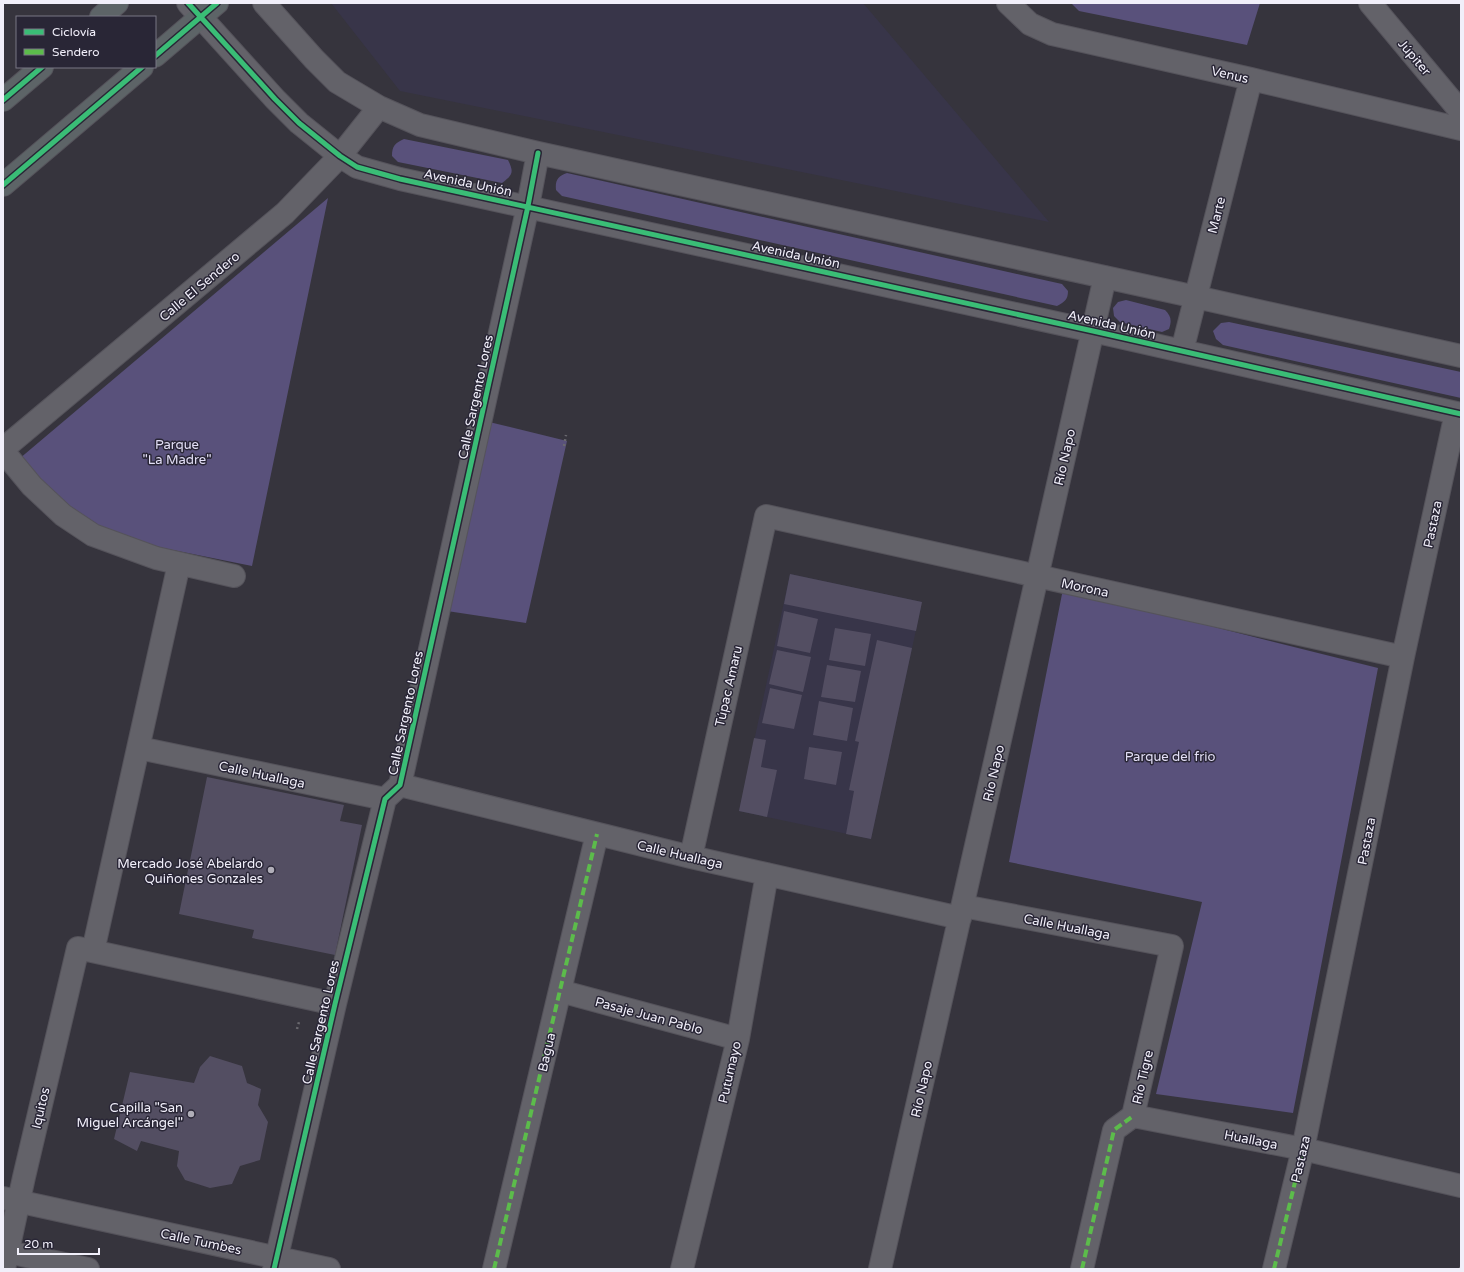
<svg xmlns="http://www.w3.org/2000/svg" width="1464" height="1272" font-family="'Varela Round',sans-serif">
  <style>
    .built { fill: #383549 }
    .green { fill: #59517b }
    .building { fill: #534e62 }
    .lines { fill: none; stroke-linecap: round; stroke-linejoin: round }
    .minor-casing { stroke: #55535b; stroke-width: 24 }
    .major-casing { stroke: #55535b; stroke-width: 24 }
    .path { stroke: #6a696f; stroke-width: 2.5; stroke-dasharray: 2 3; stroke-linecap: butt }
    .minor { stroke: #636269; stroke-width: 22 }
    .major { stroke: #5d6467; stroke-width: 22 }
    .quiet { stroke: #5cbc4b; stroke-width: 4; stroke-dasharray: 8 4; stroke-linecap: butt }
    .cycleway-casing { stroke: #292636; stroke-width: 8 }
    .cycleway { stroke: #3abd76; stroke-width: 5 }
    .poi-dot { fill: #b0aeb8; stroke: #292636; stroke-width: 1.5 }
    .labels { text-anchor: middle; stroke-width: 3; stroke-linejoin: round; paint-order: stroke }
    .street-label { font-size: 13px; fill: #f1effa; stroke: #292636 }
    .park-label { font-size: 13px; fill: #e3dff6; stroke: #292636 }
    .poi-label { font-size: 13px; fill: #f1effa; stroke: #292636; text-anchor: end }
  </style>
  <rect width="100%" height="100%" fill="#36343d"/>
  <path class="built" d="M331,3h532l186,219 -649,-131z
    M790,574l132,28 -51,237 -132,-28z"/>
  <path class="green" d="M1071,3h189l-13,42 -168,-34z
    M404,139l104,21c6,12 5,15 -6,23l-104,-21 -6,-6c0,-10 3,-13 12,-17z
    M567,173l495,111 6,7c0,8 -3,11 -11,15l-495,-110 -6,-6c-1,-10 2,-14 11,-17z
    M328,198l-76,368 -89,-18 -59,-18 -40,-26 -45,-45z
    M1126,300l39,10c6,6 7,10 4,19l-7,3 -42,-10 -6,-6 -1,-8 5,-6z
    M1229,322l232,50v26l-238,-53 -7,-6 -3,-8 8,-8z
    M485,421l82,20 -41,182 -79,-12z
    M1063,589l315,79 -85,445 -137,-19 46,-192 -193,-40z"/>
  <path class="building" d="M790,574l132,28 -6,29 -132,-27z
    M784,611l34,8 -8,34 -33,-7z
    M835,628l36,6 -6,32 -36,-6z
    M877,640l35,8 -41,191 -25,-5 8,-43 -5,-1 10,-48 -4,-1z
    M777,650l34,7 -8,35 -34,-8z
    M827,665l34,6 -6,31 -34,-5z
    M770,688l32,7 -8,34 -32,-6z
    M819,701l34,7 -6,33 -34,-6z
    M754,738l12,2 -5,27 16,3 -10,47 -28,-6z
    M809,747l33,5 -6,33 -32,-6z
    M207,777l137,28 -4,16 22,4 -27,130 -83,-17 2,-8 -75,-16z
    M210,1056l32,10 5,17 14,6 -3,16 10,17 -8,38 -20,6 -8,18 -22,4 -25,-8 -8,-14 2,-15 -38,-10 -4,10 -23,-12 16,-67 64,11 6,-16z"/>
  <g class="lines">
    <defs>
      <path id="minor" d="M188,3l87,96 24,24 41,33 17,11 43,12 693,152 368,83
        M264,3l50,56 23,23 42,25 41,18 118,28 658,144 265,59
        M1008,3l22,21 22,10 199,45 210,50
        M1370,3l91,109
        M1182,351l69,-272
        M3,449l282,-236 55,-57 39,-49
        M3,451l29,35 31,29 30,20 63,23 78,18
        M139,748l246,51
        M400,785l291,72 269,61
        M691,857l75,-341 637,141
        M963,906l209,40 -39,170 -19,14 -32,139
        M93,951l86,-387
        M560,991l178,48
        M1133,1116l170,33 158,37
        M3,1198l326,71
        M3,1251l85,18
        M4,1269l20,-92 54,-229 257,56
        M274,1269l61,-265 50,-205 15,-14 128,-579 10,-53
        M494,1269l103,-435
        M682,1269l56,-230 29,-165
        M880,1269l225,-992
        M1274,1269l29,-120 100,-492 53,-244 5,2"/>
      <path id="major" d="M101,17l16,-14
        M155,56l62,-53
        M3,100l39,-33
        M3,185l139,-118"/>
    </defs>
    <use href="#minor" class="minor-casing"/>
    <use href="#major" class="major-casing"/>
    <path class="path" d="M564,446l2,-11
      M297,1029l2,-7
      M1460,1269l1,-3"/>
    <use href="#minor" class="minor"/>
    <use href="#major" class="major"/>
    <path class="quiet" d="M494,1269l103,-435
      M1082,1269l32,-139 19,-14
      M1274,1269l29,-120"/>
    <defs>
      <path id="cycleway" d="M188,3l87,96 24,24 41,33 17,11 43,12 693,152 368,83
        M155,56l62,-53
        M3,100l39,-33
        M3,185l139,-118
        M274,1269l61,-265 50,-205 15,-14 128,-579 10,-53"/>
    </defs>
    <use href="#cycleway" class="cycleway-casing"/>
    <use href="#cycleway" class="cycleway"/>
  </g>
  <g class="poi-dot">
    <circle cx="271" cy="870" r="4"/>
    <circle cx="191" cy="1114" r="4"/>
  </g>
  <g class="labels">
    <g class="street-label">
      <text transform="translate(1415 57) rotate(50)" y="5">Júpiter</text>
      <text transform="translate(1230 74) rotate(13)" y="5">Venus</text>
      <text transform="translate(468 182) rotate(12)" y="5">Avenida Unión</text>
      <text transform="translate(1216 215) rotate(-76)" y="5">Marte</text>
      <text transform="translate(796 254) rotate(12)" y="5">Avenida Unión</text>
      <text transform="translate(199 286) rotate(-40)" y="5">Calle El Sendero</text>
      <text transform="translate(1112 324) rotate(13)" y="5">Avenida Unión</text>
      <text transform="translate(475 397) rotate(-78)" y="5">Calle Sargento Lores</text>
      <text transform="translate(1064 457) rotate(-77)" y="5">Río Napo</text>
      <text transform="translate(1432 524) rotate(-78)" y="5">Pastaza</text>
      <text transform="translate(1085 587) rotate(12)" y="5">Morona</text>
      <text transform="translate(728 686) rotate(-77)" y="5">Túpac Amaru</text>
      <text transform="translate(405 713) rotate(-78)" y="5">Calle Sargento Lores</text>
      <text transform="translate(993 773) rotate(-77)" y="5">Río Napo</text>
      <text transform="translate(262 774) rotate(12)" y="5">Calle Huallaga</text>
      <text transform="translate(1366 841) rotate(-79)" y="5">Pastaza</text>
      <text transform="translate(680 854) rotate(13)" y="5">Calle Huallaga</text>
      <text transform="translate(1067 926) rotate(11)" y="5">Calle Huallaga</text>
      <text transform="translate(649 1015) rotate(15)" y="5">Pasaje Juan Pablo</text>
      <text transform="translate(320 1022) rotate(-77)" y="5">Calle Sargento Lores</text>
      <text transform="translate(546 1052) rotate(-77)" y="5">Bagua</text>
      <text transform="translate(729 1072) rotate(-77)" y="5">Putumayo</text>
      <text transform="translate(1142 1077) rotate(-77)" y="5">Río Tigre</text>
      <text transform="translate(921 1089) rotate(-77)" y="5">Río Napo</text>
      <text transform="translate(40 1108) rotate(-77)" y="5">Iquitos</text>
      <text transform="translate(1251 1139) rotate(11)" y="5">Huallaga</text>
      <text transform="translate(1300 1159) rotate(-77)" y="5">Pastaza</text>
      <text transform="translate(201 1241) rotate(12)" y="5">Calle Tumbes</text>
    </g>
    <g class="park-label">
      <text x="177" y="449">Parque<tspan x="177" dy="15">"La Madre"</tspan></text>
      <text x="1170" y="761">Parque del frio</text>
    </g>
    <g class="poi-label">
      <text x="263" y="868">Mercado José Abelardo<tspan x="263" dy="15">Quiñones Gonzales</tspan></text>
      <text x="183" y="1112">Capilla "San<tspan x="183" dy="15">Miguel Arcángel"</tspan></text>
    </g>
  </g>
  <rect width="1464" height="1272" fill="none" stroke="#f1effa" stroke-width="8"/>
  <rect x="16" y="16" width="140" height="52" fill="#292636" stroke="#797684"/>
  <rect x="24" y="29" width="20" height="6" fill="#3abd76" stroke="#797684"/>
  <text x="52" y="36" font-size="12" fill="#f1effa">Ciclovía</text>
  <rect x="24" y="49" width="20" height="6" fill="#5cbc4b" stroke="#797684"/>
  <text x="52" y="56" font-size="12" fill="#f1effa">Sendero</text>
  <path d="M18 1248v6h81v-6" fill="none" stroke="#f1effa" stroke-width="2"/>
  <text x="24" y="1248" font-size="12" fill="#f1effa" stroke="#292636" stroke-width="3" paint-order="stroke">20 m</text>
</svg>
